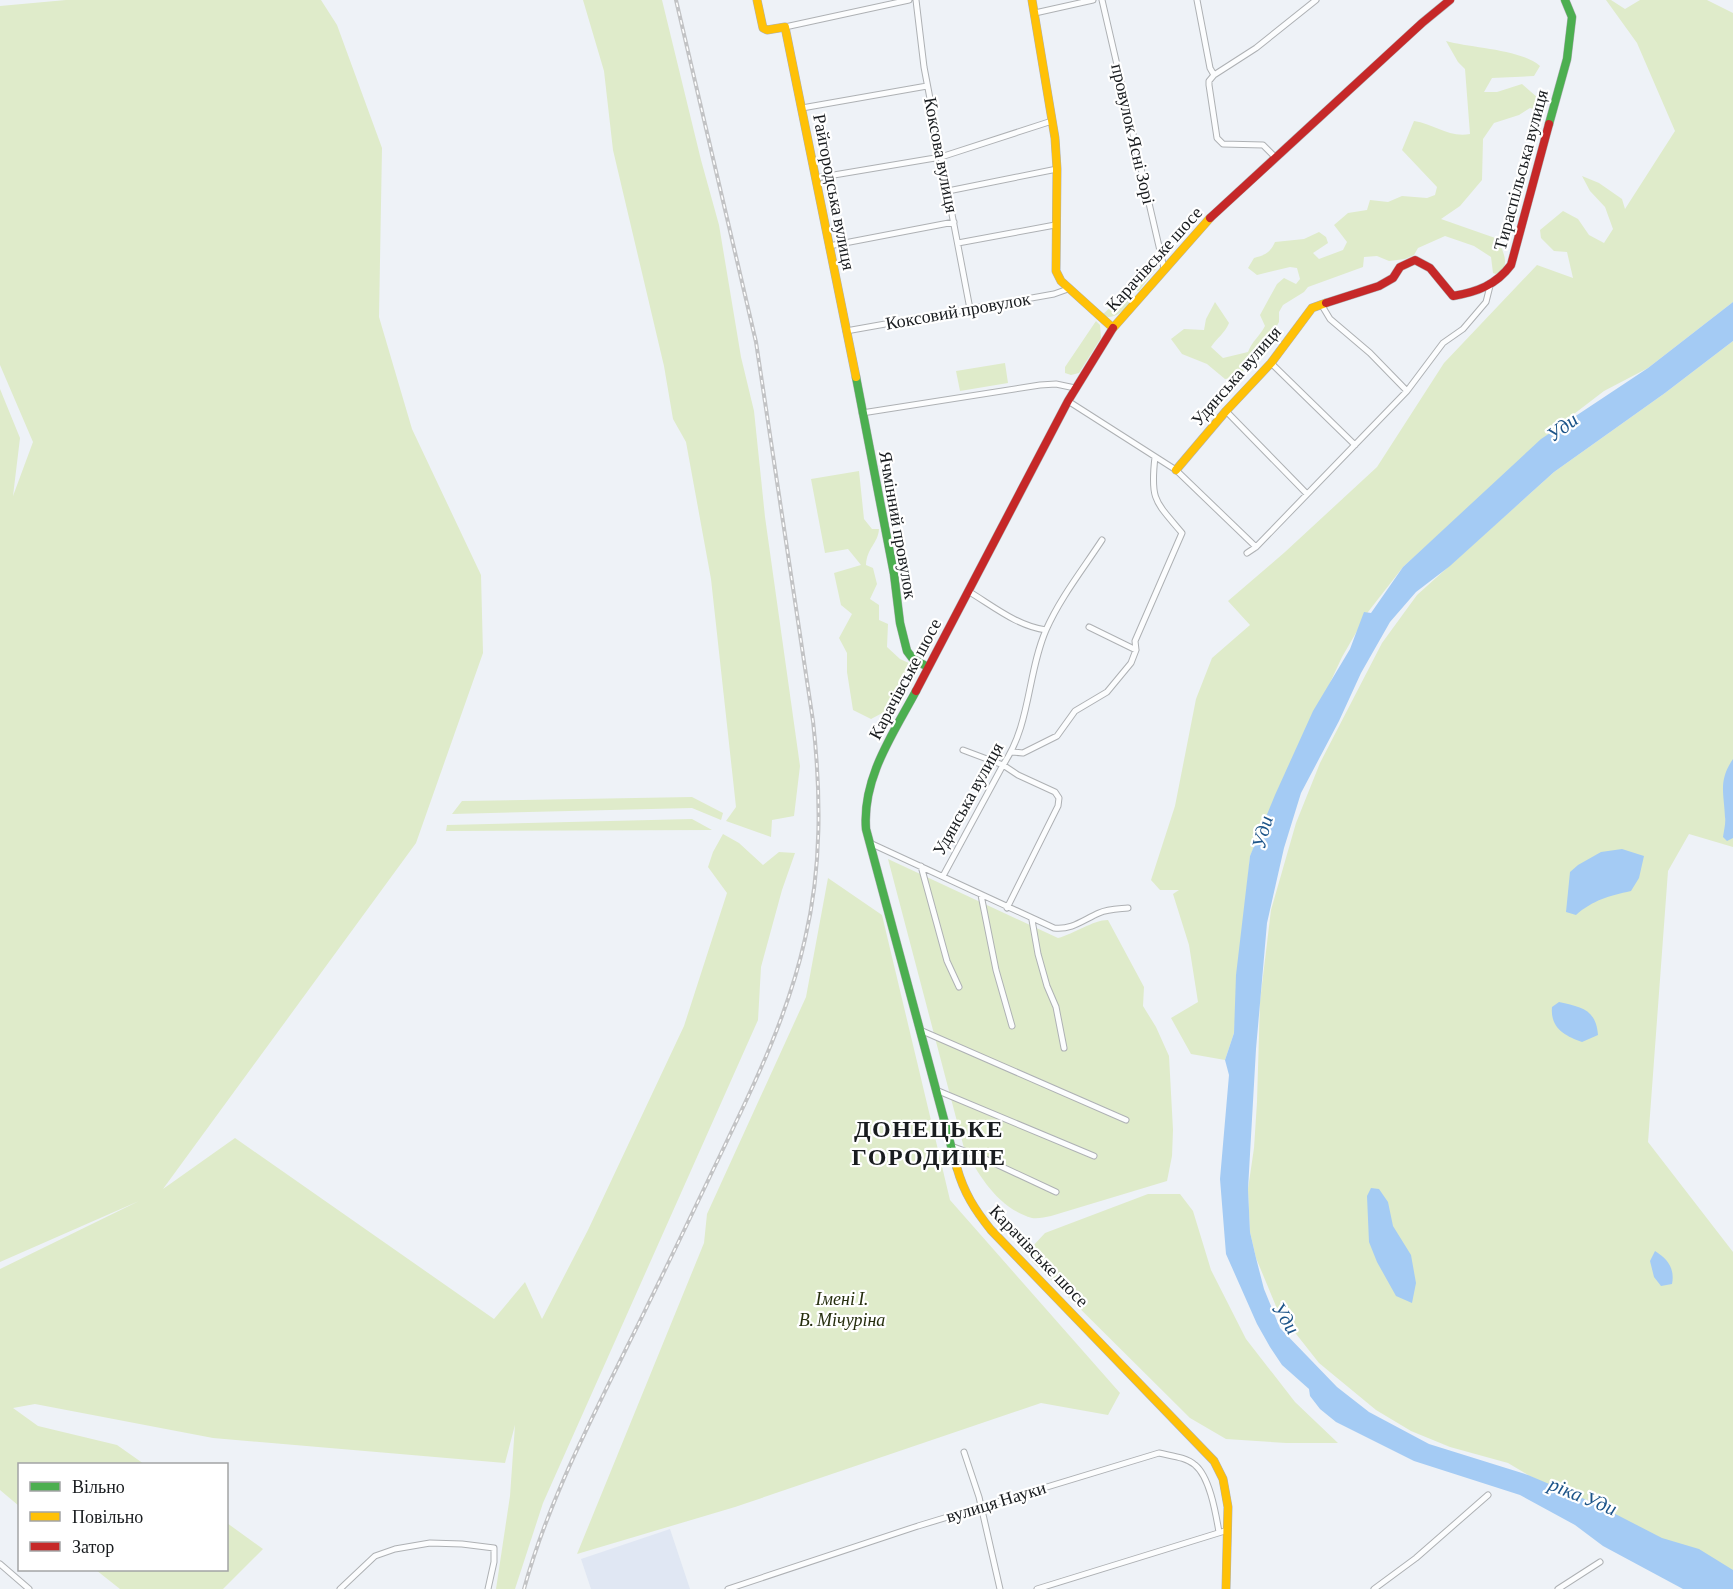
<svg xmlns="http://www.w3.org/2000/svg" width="1733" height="1589" font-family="'Crimson Pro',serif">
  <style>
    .built { fill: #e0e7f3 }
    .green { fill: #dfebca }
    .water { fill: #a4cbf4 }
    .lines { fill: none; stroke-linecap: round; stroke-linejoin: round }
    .street-casing { stroke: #aeb1b4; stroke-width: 7 }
    .fast-casing { stroke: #aeb1b4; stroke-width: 9 }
    .slow-casing { stroke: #aeb1b4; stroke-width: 9 }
    .jam-casing { stroke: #aeb1b4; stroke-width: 9 }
    .street { stroke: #fcfdfe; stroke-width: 5 }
    .fast { stroke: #4caf50; stroke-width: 8 }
    .slow { stroke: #ffc107; stroke-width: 8 }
    .jam { stroke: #c62828; stroke-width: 8 }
    .rail-casing { stroke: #c2c3c5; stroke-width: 4 }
    .rail { stroke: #fff; stroke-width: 1.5; stroke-dasharray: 4.5; stroke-linecap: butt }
    .labels { text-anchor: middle; stroke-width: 4.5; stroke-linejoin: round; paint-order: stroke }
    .street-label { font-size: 18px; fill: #191c1f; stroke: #fff }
    .park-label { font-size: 18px; font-style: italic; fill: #272f0f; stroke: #fff }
    .water-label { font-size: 20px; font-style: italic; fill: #1c5489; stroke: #fff }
    .district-label { font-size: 24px; font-weight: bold; letter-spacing: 1.5px; fill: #191c1f; stroke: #fff }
  </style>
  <rect width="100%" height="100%" fill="#eef2f7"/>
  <path class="built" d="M670,1529l20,60h-99l-10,-30z"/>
  <path class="green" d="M66,0h255l16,25 45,123 -3,169 33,112 69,146 2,78 -67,190 -253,346 72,-51 259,181 31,-37 17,37 46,-89 96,-204 43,-133 -19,-26 5,-15 10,-18 16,9 24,22 16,-13 16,1 -13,37 -21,77 -3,53 -215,483 -28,86h-19l14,-93 5,-71 -10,38 -292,-25 -178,-34 -22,4 25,18 79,19 27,19h-124l-1,42 -19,-16v-221l139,-68 -139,61v-873l20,49 -7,58 20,-54 -33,-77v-359z
    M583,0h79l39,160 18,65 22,132 13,54 11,106 35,249 -6,50 -22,4 -1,17 -45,-16 10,-14 -25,-228 -25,-137 -13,-23 -9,-53 -51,-216 -9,-79z
    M1606,0h5l14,9 15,-9h67l26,13v289l-85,66 -44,23 -47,36 -154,140 -35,45 -26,45 -92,199 -16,177 -9,27 -34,-6 -20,-36 27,-16 -9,-57 -16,-51 6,-4h-19l-9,-10 24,-74 21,-107 16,-41 38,-33 -22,-24 57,-49 92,-85 67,-104 93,-98 36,13 -6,-26 -13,-1 -13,-13 -1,-8 23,-19 15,8 11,16 15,8 9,-14 -8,-22 -15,-16 -8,-15 17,7 23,16 3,10 50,-78 -38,-88z
    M1446,41c24,7 75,8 94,25l-6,10 -42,2 -8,14h13l25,-8 16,14 2,13 -10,-3 -11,7 -25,8 -11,16 -1,41 -22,26 -19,13 57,20c5,14 13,25 0,36l-5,-2 -2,-16 -17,-11 -29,-10 -27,12 -4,7 -9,4 -16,2 -12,-5 -13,1 -1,10 -55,20 -4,5 -21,13 -4,7v10l-10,18 -9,7 -3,9 -11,8 -5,13 -16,2 -18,-15 -25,-10 -11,-15 13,-10 20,1 2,-11 9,-17 14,21c-4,10 -12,15 -18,24l12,11 25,-6c4,-11 12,-16 17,-26l-5,-11 17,-31 7,-6 12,6 4,-5 -3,-11 -7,-1 -33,8 -9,-7 6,-10c11,-3 16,-5 21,-16l29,-3 15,-7 7,5 2,6 -15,10 6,6 24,-9 4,-8 -13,-17 14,-12 19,-3 3,-10 18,2 14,-6 25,2 8,-3 2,-8 -35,-37 12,-29c20,3 35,17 56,13l-5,-65 -7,-7z
    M1159,258l-1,8 -19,25h-3l-5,-5z
    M1129,291l4,3c-3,11 -13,23 -25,23l-5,-3z
    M1096,321l4,4 1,13 -22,35 -8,2 -6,-2v-6z
    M1733,341v506l-44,-13 -21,37 -20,271 85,110v327l-205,-104 -20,-12 -58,-16 -39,-16 -35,-21 -57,-47 -41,-52 -22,-53 -6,-26 -2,-43 6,-41 3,-46 3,-101 11,-91 25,-87 24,-60 62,-120 35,-48 137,-123 111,-79z
    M1005,363l3,20 -48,8 -4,-20z
    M859,471l5,48 8,10h7c-1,15 -12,18 -13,36l7,3 4,16 -7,15 9,6v15l9,4 -1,23 13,12 13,6 -25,45 -17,9 -18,-9 -6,-38v-19l-8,-15 13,-24 -11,-9 -7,-32 27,-8 -13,-16 -23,4 -14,-74z
    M692,797l31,16 -2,7 -29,-12 -240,6 10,-13z
    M692,819l20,11 -266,1 1,-6z
    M888,859l170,79c16,-4 35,-18 50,-18l36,67 -1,19 13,21 13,29 4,74 -1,26 -5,25 -116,35c-6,1 -13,3 -19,2 -34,-10 -52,-41 -68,-70z
    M828,878l54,37 68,285 170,193 -12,22 -67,-12 -306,104 -158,47 127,-311 3,-29 99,-217z
    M1148,1194h32l13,17 18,59 35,69 49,63 43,41h-52l-60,-4 -36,-21 -158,-157v-14l13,-14z
    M227,1523l36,26 -40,40h-103l-24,-19h130z"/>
  <path class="water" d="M1733,302v39l-68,52 -111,79 -104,94 -34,26 -26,30 -29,51 -22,48 -38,72 -17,55 -17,75 -11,126 -8,140 2,43 6,26 8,31 16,39 57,59 32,25 60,32 99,31 66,28 68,35 37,11 34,21v19h-50l-80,-43 -28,-21 -55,-30 -106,-34 -78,-39 -16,-13 -10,-13 -1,-7 -27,-24 -12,-18 -13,-23 -31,-70 -6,-75 9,-104 -4,-15 9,-27 2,-58 14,-119 25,-61 38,-84 37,-62 14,-37 7,1 32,-46 138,-128 107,-71z
    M1733,759v79l-6,3 -4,-4c1,-7 3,-14 2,-20 -1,-24 -7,-36 8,-58z
    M1622,849l22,7 -5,22 -8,13c-22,5 -38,9 -55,24l-10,-3 4,-40 8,-7 23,-13z
    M1559,1002c22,5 37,7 39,33l-16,7c-17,-6 -32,-14 -30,-35z
    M1371,1188l8,1 9,13 5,24 18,29 5,28 -4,20 -16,-7 -19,-34 -8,-20 -2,-46z
    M1655,1251c13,8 20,18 17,33l-11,2 -7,-9 -4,-16z"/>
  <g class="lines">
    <defs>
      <path id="street" d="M916,0l8,67 46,242
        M1102,0l62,268
        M1197,0l13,68 4,7 -5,6v4l8,53 6,6 40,1 12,12
        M1035,13l58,-13
        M785,27l124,-27
        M1214,75l42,-27 60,-48
        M802,108l125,-22
        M816,178l125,-21 111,-36
        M948,191l109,-22
        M958,243l97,-18
        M829,246l125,-24
        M1321,304l9,15 40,34 37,38
        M846,331l208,-37 14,-5
        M1271,363l84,82
        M1068,401l108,69 80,77
        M1226,411l81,83
        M862,413l178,-28 16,-1 19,4
        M1247,553l9,-6 151,-156 36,-48 20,-14 23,-27 4,-16
        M968,591c25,15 49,35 78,39
        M1089,627l47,23
        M963,750l40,15 15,10 37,17 4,6 -1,8 -51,102
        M1012,752l11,1 34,-17 18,-25 32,-19 24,-29 5,-13 -1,-9 47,-108c-27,-32 -32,-33 -27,-76
        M872,844l182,84c18,2 29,-8 45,-15 9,-4 20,-4 29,-5
        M921,866l26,95 12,26
        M943,876l60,-111c28,-41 24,-91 43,-135 14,-32 37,-61 56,-90
        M981,895l15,75 16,56
        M1032,920l6,34 9,32 9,21 8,41
        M920,1030l206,90
        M936,1090l158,66
        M951,1146l30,11 75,35
        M964,1452l15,45 21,92
        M0,1564l29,25
        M340,1589l35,-33 20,-7 35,-6 32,1 32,4v14l-6,27
        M728,1589l190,-63 241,-73c12,3 27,4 36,12 15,12 21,50 24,67
        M1037,1589l191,-59
        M1374,1589l42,-31 72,-63
        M1558,1589l42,-27"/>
      <path id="fast" d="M1549,124l18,-65 5,-42 -7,-17
        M856,377l38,197 6,49 7,28 6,8 15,8
        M916,691c-23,43 -54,87 -50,138l91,339"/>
      <path id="slow" d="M757,0l6,28 4,2 18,-3 71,350
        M1032,0l23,138 2,31 -1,102 5,10 52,47 97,-110
        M1176,470l50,-59 45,-48 41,-55 14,-5
        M957,1168c7,25 18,42 34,62l223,231 9,18 5,28 -2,82"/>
      <path id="jam" d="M1210,218l212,-195 28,-23
        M1326,303l53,-17 14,-8 7,-11 15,-7 15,8 23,28c24,-4 43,-11 58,-31l38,-141
        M916,691l152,-290 45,-73"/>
    </defs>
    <use href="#street" class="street-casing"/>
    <use href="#fast" class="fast-casing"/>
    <use href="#slow" class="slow-casing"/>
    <use href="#jam" class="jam-casing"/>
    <use href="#street" class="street"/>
    <use href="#fast" class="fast"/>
    <use href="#slow" class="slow"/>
    <use href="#jam" class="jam"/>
    <defs>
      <path id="rail" d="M524,1589c23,-84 64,-163 102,-240 34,-68 67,-137 100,-206 32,-66 63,-132 79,-204 17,-72 16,-145 8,-218l-57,-379 -80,-342"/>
    </defs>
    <use href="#rail" class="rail-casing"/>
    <use href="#rail" class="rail"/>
  </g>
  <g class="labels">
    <g class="street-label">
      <text transform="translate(1133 134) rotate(77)" y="6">провулок Ясні Зорі</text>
      <text transform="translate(941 155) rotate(79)" y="6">Коксова вулиця</text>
      <text transform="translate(1521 170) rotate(-75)" y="6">Тираспільська вулиця</text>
      <text transform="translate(834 192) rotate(79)" y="6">Райгородська вулиця</text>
      <text transform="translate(1154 259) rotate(-48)" y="6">Карачівське шосе</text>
      <text transform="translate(958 311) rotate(-10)" y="6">Коксовий провулок</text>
      <text transform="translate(1236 376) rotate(-49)" y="6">Удянська вулиця</text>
      <text transform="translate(898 525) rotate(80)" y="6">Ячмінний провулок</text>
      <text transform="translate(905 679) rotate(-62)" y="6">Карачівське шосе</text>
      <text transform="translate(968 799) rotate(-61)" y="6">Удянська вулиця</text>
      <text transform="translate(1039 1256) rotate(46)" y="6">Карачівське шосе</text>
      <text transform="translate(996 1502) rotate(-17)" y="6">вулиця Науки</text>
    </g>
    <g class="park-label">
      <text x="842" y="1305">Імені І.<tspan x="842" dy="21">В. Мічуріна</tspan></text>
    </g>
    <g class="water-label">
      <text transform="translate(1562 427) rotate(-37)" y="7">Уди</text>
      <text transform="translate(1262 832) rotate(-75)" y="7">Уди</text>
      <text transform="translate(1286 1318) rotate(57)" y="7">Уди</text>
      <text transform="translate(1583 1496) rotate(22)" y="7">ріка Уди</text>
    </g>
    <g class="district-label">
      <text x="929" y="1137">ДОНЕЦЬКЕ<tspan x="929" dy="28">ГОРОДИЩЕ</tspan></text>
    </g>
  </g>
  <rect x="18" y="1463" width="210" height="108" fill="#ffffff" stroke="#a3a4a5" stroke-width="1.5"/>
  <rect x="30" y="1482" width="30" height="9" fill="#4caf50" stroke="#a3a4a5" stroke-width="1.5"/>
  <text x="72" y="1493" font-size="18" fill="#191c1f">Вільно</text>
  <rect x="30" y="1512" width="30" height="9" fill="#ffc107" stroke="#a3a4a5" stroke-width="1.5"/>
  <text x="72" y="1523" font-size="18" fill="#191c1f">Повільно</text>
  <rect x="30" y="1542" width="30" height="9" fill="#c62828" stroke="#a3a4a5" stroke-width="1.5"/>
  <text x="72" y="1553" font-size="18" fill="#191c1f">Затор</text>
</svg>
